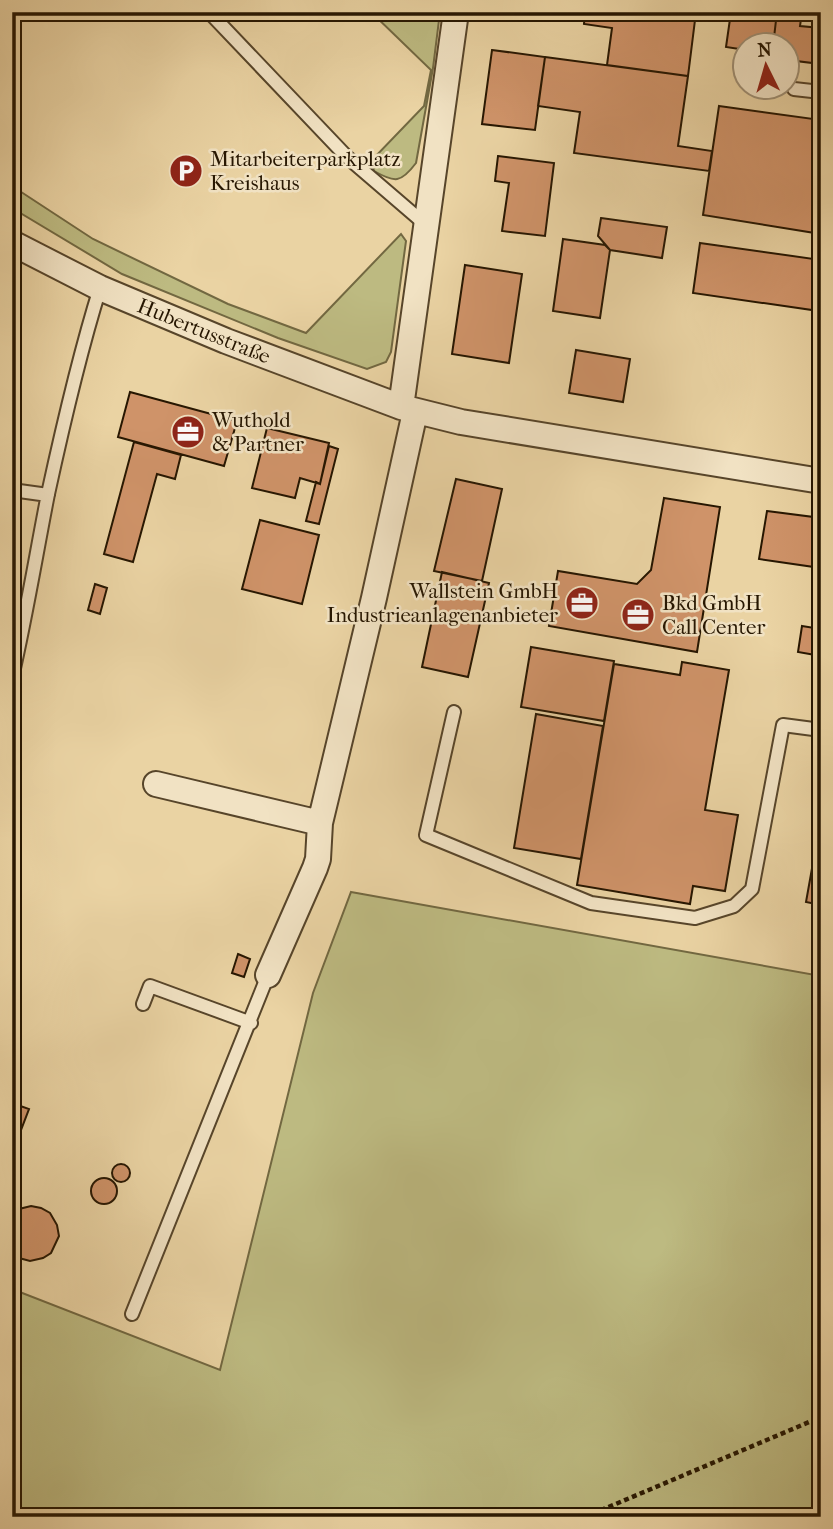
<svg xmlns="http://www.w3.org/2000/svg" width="833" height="1529" font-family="'IM FELL French Canon',serif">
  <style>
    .green { fill: #bdba81; stroke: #726841; stroke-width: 2 }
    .building { fill: #cf9369; stroke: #261601; stroke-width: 2 }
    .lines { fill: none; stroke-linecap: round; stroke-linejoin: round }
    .lane-casing { stroke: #57452a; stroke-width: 16 }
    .street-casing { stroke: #57452a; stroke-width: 28 }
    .path { stroke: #261601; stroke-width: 4.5; stroke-dasharray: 5 3.5; stroke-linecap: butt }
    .lane { stroke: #f1e2c3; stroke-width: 12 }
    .street { stroke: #f1e2c3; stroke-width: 24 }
    .labels { text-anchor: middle; stroke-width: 5; stroke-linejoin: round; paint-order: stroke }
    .poi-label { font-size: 21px; fill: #261601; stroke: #f1e2c3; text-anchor: start }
    .street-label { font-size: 21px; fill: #261601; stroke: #f1e2c3 }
  </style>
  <rect width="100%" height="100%" fill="#ead3a3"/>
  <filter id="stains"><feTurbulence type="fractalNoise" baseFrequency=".00286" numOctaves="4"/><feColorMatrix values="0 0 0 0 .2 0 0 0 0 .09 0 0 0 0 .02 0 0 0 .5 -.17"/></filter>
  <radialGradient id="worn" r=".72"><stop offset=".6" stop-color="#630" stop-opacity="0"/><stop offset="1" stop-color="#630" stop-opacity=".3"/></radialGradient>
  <path class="green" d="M371,12h69l-7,56 -17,95c-15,20 -21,20 -42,8l-3,-10 53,-55 7,-36z
    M12,186l81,53 135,65 78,29 95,-99 5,7 -15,111 -5,10 -19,7 -89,-31 -156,-64 -110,-66z
    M351,892l470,84v541h-809v-228l208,81 93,-377z"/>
  <path class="building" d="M585,12h111l-8,64 -81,-11 5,-37 -28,-4z
    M731,12h46l-4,34h-27v4l-20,-3z
    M777,12h25l-2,14 21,2v36l-33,-4v-14h-15z
    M492,50l53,7 -10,73 -53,-6z
    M545,57l143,19 -10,70 34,5 -3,20 -135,-18 6,-41 -42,-6z
    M719,106l102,14v114l-118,-19z
    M498,156l56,7 -9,73 -43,-5 7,-48 -14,-2z
    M601,218l66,9 -5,31 -52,-8 -12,-14z
    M563,239l42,6 5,5 -10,68 -47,-7z
    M700,243l121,17 -2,51 -126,-18z
    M465,265l57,9 -13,89 -57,-9z
    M576,350l54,9 -7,43 -54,-9z
    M130,392l107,29 -13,45 -106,-29z
    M267,428l62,15 -9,41 -20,-6 -5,20 -43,-10z
    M134,442l47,13 -6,24 -18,-5 -24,88 -29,-8z
    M329,446l9,3 -19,75 -13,-3 10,-39 4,2z
    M456,479l46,10 -20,92 -48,-10z
    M664,498l56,9 -23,145 -148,-26 9,-55 79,13 14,-14z
    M767,511l54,7v50l-62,-9z
    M260,520l59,15 -17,69 -60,-15z
    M442,572l47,11 -21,94 -46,-10z
    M95,584l12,4 -7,26 -12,-4z
    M802,626l19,3v27l-23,-4z
    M531,647l83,14 -10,60 -83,-14z
    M682,662l47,8 -24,140 33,5 -13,76 -32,-5 -3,18 -113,-19 37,-221 66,11z
    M536,714l67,12 -22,133 -67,-11z
    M821,818v87l-15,-3z
    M238,954l12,5 -6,18 -12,-4z
    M12,1103l17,6 -13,34 -4,-2z
    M112 1173a9 9 0 1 1 18 0a9 9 0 1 1-18 0Z
    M91 1191a13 13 0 1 1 26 0a13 13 0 1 1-26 0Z
    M31,1206l10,2 9,5 7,12 2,11 -8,17 -8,5 -13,3 -11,-3 -7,-5v-39l7,-5z"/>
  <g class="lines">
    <defs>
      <path id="lane" d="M209,12l138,145 78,67
        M794,89l27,3
        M12,490l36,5
        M12,677c14,-60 24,-122 36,-183 15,-69 31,-139 52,-206
        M454,712l-28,123 165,68 104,15 39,-12 18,-17 31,-164 38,5
        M143,1004l7,-18 101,37
        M132,1314l136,-339
        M817,1517l4,-2"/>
      <path id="street" d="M12,243l88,45 126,53 175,66 60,15 360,59
        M401,407l55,-395
        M156,784l164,39 54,-225 41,-186
        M268,975l47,-107 3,-9 2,-36"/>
    </defs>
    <use href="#lane" class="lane-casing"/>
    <use href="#street" class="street-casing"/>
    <path class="path" d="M585,1517l236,-100"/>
    <use href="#lane" class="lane"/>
    <use href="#street" class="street"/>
  </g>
  <defs>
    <symbol id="parking-disc" viewBox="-11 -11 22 22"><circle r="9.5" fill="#8f2418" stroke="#f1e2c3"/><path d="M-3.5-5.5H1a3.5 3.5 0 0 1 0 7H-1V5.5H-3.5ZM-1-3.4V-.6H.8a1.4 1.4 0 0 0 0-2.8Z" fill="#fff"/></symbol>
    <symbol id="office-disc" viewBox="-11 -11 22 22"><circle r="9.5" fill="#8f2418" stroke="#f1e2c3"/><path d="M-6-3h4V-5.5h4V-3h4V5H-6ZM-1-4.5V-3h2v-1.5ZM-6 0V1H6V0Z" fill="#fff"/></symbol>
  </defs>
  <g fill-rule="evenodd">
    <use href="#parking-disc" x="167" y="152" width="38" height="38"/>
    <use href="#office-disc" x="169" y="413" width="38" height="38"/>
    <use href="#office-disc" x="563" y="584" width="38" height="38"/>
    <use href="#office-disc" x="619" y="596" width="38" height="38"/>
  </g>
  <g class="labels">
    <g class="poi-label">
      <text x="210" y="166">Mitarbeiterparkplatz<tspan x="210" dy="24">Kreishaus</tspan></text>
      <text x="212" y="427">Wuthold<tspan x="212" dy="24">&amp; Partner</tspan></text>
      <text x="558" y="598" text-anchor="end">Wallstein GmbH<tspan x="558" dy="24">Industrieanlagenanbieter</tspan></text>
      <text x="662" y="610">Bkd GmbH<tspan x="662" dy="24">Call Center</tspan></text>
    </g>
    <g class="street-label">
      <text transform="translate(204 331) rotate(22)" y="7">Hubertusstraße</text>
    </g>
  </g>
  <rect width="833" height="1529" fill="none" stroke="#ead3a3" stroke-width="42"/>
  <rect x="14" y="14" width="805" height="1501" fill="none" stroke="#261601" stroke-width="3.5"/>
  <rect x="21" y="21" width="791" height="1487" fill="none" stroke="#261601" stroke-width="2"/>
  <g transform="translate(766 66) rotate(355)"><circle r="33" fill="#f1e2c3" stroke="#a09075" stroke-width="2"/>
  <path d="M0-5L12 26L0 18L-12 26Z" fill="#8f2418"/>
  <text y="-10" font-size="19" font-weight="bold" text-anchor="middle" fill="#261601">N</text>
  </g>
  <rect width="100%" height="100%" filter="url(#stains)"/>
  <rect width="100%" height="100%" fill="url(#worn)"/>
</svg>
